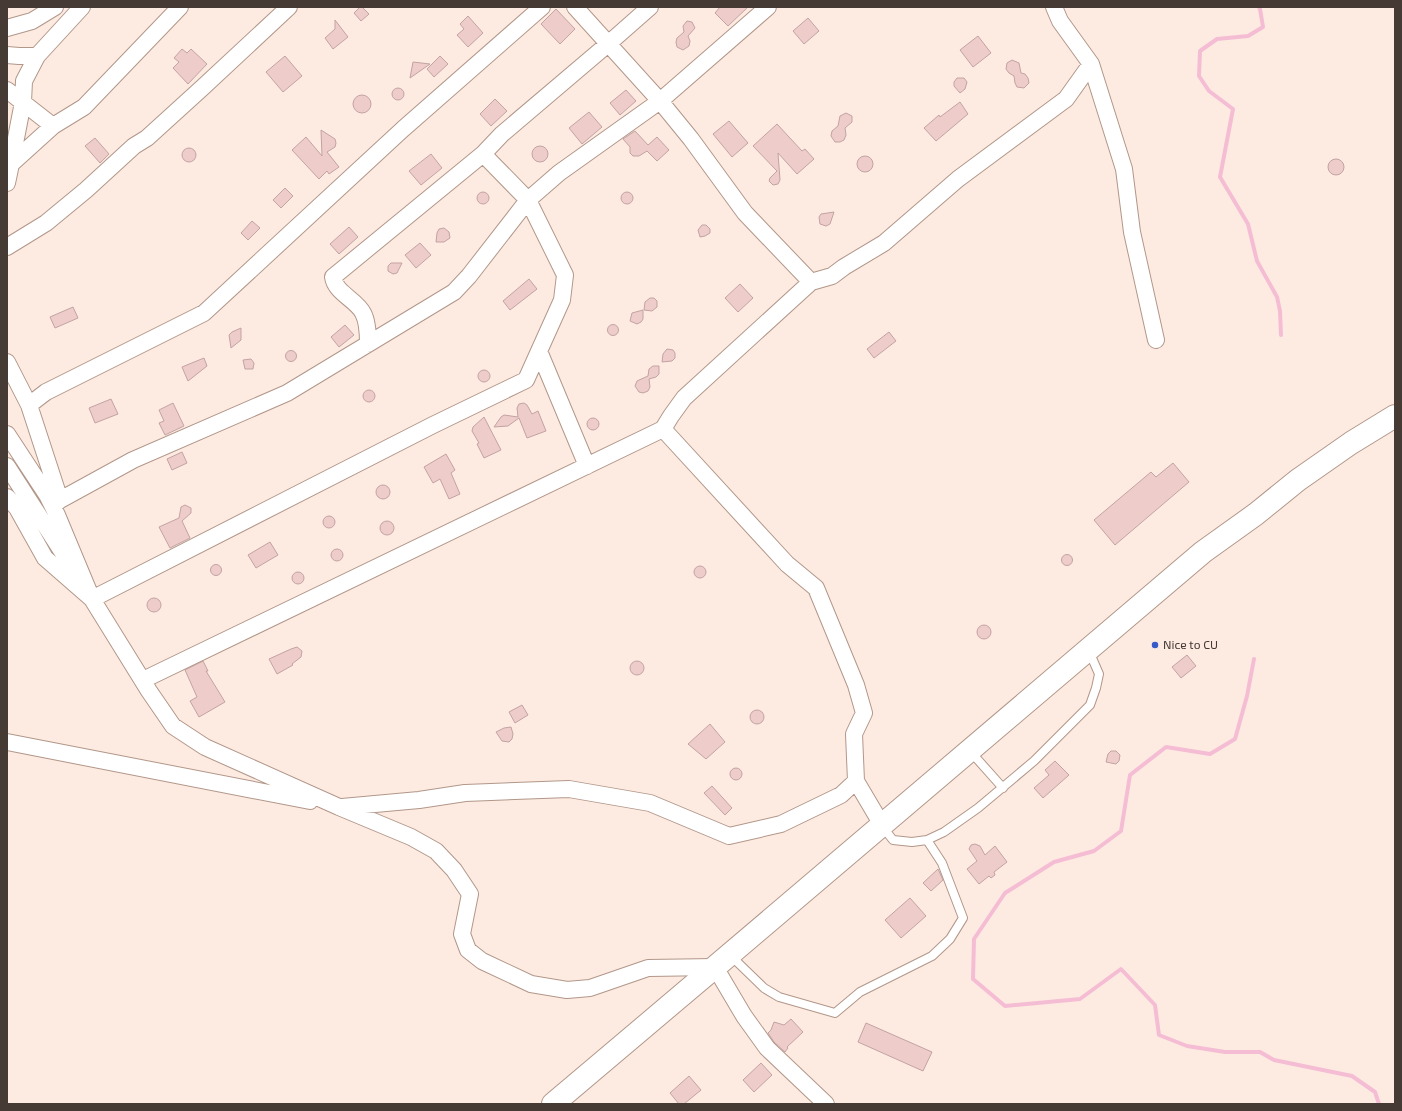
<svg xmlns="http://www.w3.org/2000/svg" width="1402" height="1111" font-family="'Exo 2',sans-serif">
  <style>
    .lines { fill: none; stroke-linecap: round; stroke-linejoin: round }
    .stream { stroke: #f5bdd4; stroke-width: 4 }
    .building { fill: #eeccca; stroke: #c3a3a2 }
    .service-casing { stroke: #b29789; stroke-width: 10 }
    .minor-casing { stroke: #b29789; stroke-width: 18 }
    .trunk-casing { stroke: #b29789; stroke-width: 24 }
    .service { stroke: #fff; stroke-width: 8 }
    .minor { stroke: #fff; stroke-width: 16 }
    .trunk { stroke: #fff; stroke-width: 22 }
    .poi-dot { fill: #3859ca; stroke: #fdebe2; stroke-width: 1.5 }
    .labels { text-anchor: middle; stroke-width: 3; stroke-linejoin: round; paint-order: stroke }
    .poi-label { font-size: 12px; fill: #463a34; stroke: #fdebe2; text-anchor: start }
  </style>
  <rect width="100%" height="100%" fill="#fdebe2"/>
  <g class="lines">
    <path class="stream" d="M1259,7l1,2 3,18 -15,9 -31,3 -17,12 -1,25 10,15 24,18 -13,68 28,47 9,37 20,36 3,14 1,24
      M1254,659l-7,37 -12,43 -25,15 -44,-7 -36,28 -9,56 -27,20 -40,11 -49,31 -31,46 -1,40 32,27 75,-7 41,-30 34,36 4,30 28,11 38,6h35l14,8 78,16 23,16 4,12"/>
  </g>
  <path class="building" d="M360,7h2l7,7 -8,7 -7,-8z
    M720,7h28l-20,19 -13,-13z
    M556,9l19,20 -15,15 -19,-20z
    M468,16l15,17 -15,14 -11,-12 7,-6 -4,-5z
    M808,18l11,13 -15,13 -11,-13z
    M335,20l13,17 -15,12 -8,-11 10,-9z
    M687,21l5,1 3,6 -7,8 2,5 -1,5 -6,4 -6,-3 -1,-5 1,-4 7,-6 -1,-6z
    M978,36l13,17 -18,14 -13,-17z
    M182,49l5,4 4,-4 16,15 -19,20 -15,-16 6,-6 -5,-4z
    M285,56l17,20 -19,16 -17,-20z
    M440,56l8,8 -14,13 -7,-8z
    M1012,60l7,3 2,10 4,1 3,4 1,5 -5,5 -7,-1 -2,-4 -1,-7 -5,-3 -3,-4 1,-6z
    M413,62l17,2 -20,14z
    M957,78h7l3,4 -2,7 -5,4 -6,-7v-4z
    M392 94a6 6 0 1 1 12 0a6 6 0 1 1-12 0Z
    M626,90l10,11 -16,14 -10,-12z
    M353 104a9 9 0 1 1 18 0a9 9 0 1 1-18 0Z
    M495,99l12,12 -16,15 -11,-12z
    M960,102l8,12 -32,27 -12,-13 15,-13 1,2z
    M589,112l13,15 -20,17 -13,-16z
    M846,113l6,3v6l-7,6 1,7 -2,5 -4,2h-5l-4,-6 1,-5 6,-5 2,-10z
    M729,121l19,22 -16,14 -19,-23z
    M777,124l25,27 3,-2 9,10 -17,15 -19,-21 2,27 -2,4 -5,1 -4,-4 1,-3 7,-7 -24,-25z
    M321,130l14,9 1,4 -1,4 -8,5 12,15 -10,7 -2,-3 -8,8 -27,-29 14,-13 16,19z
    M635,131l13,14 9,-8 12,13 -12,11 -10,-10 -8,5h-6l-3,-3v-6l-7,-8z
    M95,138l14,16 -9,9 -15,-17z
    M532 154a8 8 0 1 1 16 0a8 8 0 1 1-16 0Z
    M182 155a7 7 0 1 1 14 0a7 7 0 1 1-14 0Z
    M431,154l11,14 -21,17 -12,-14z
    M857 164a8 8 0 1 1 16 0a8 8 0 1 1-16 0Z
    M1328 167a8 8 0 1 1 16 0a8 8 0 1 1-16 0Z
    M285,188l8,8 -12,12 -8,-8z
    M477 198a6 6 0 1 1 12 0a6 6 0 1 1-12 0Z
    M621 198a6 6 0 1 1 12 0a6 6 0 1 1-12 0Z
    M834,212l-4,12 -4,2 -6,-2 -1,-7 2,-3z
    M252,221l8,7 -12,12 -7,-7z
    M702,225h4l4,4v4l-5,3 -5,1 -2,-7z
    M349,227l9,10 -19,17 -9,-10z
    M444,228l5,4 1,6 -6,4h-8l1,-9 2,-4z
    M420,243l11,12 -15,13 -11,-13z
    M391,263h11l-5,10 -4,1 -5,-3v-5z
    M529,279l8,10 -27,21 -7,-9z
    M740,284l13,14 -15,14 -13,-14z
    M650,298h4l3,3v6l-5,4 -8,-1 1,-8z
    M73,307l5,11 -23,10 -5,-11z
    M643,310v9l-2,3 -4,2 -7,-3 2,-8z
    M607.5 330a5.5 5.5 0 1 1 11 0a5.5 5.5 0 1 1-11 0Z
    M345,325l9,10 -15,12 -8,-10z
    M241,328v12l-10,8 -2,-13 3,-3z
    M889,332l7,9 -22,17 -7,-9z
    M667,349l6,1 2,3v5l-3,3 -10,1 1,-8z
    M285.5 356a5.5 5.5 0 1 1 11 0a5.5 5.5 0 1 1-11 0Z
    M204,358l3,8 -19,15 -6,-14z
    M251,359l3,4 -1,6h-8l-2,-9z
    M653,366h6v8l-3,3 -7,2 1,8 -2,4 -5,2 -4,-1 -4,-6 2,-5 11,-5 1,-7z
    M478 376a6 6 0 1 1 12 0a6 6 0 1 1-12 0Z
    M363 396a6 6 0 1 1 12 0a6 6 0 1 1-12 0Z
    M111,399l7,15 -23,9 -6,-15z
    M173,403l11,23 -19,9 -6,-12 5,-2 -5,-11z
    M524,403l3,2 5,9 6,-3 8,20 -19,7 -8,-20 -11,8 -14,1 7,-10 3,-2 14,2 -1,-9 2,-4z
    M484,417l17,33 -17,8 -7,-14 2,-1 -7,-12 1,-4z
    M587 424a6 6 0 1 1 12 0a6 6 0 1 1-12 0Z
    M182,452l5,11 -15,7 -5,-11z
    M446,454l9,16 -4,3 9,21 -11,5 -9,-20 -7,4 -9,-16z
    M1173,463l16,19 -74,63 -21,-25 57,-48 5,5z
    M376 492a7 7 0 1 1 14 0a7 7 0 1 1-14 0Z
    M185,505l6,3v5l-9,8 8,17 -20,10 -11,-21 20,-9 2,-11z
    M323 522a6 6 0 1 1 12 0a6 6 0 1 1-12 0Z
    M380 528a7 7 0 1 1 14 0a7 7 0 1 1-14 0Z
    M270,542l8,13 -22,13 -8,-13z
    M331 555a6 6 0 1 1 12 0a6 6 0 1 1-12 0Z
    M1061.5 560a5.5 5.5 0 1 1 11 0a5.5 5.5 0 1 1-11 0Z
    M210.5 570a5.5 5.5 0 1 1 11 0a5.5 5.5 0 1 1-11 0Z
    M694 572a6 6 0 1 1 12 0a6 6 0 1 1-12 0Z
    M292 578a6 6 0 1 1 12 0a6 6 0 1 1-12 0Z
    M147 605a7 7 0 1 1 14 0a7 7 0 1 1-14 0Z
    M977 632a7 7 0 1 1 14 0a7 7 0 1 1-14 0Z
    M297,647l5,4 -1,6 -9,7 1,1 -16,9 -8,-15 22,-10z
    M1187,655l9,11 -15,12 -9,-11z
    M203,661l5,10h-2l19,31 -26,15 -9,-16 7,-4 -12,-27z
    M630 668a7 7 0 1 1 14 0a7 7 0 1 1-14 0Z
    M522,705l6,10 -13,8 -6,-11z
    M750 717a7 7 0 1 1 14 0a7 7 0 1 1-14 0Z
    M710,724l15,18 -19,17 -18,-15z
    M511,727l2,7 -1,5 -3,3 -7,-1 -6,-9 8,-4z
    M1111,751h5l4,4 -1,6 -3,3 -10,-2 2,-8z
    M1055,761l14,14 -26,23 -9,-10 15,-13 -4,-5z
    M730 774a6 6 0 1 1 12 0a6 6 0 1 1-12 0Z
    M712,786l20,22 -7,7 -21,-22z
    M975,844l5,2 5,9 10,-9 12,16 -13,10 1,3 -4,3 -2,-2 -10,8 -12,-15 10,-8 -8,-12 2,-4z
    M938,869l5,11 -12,11 -8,-8z
    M910,898l16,18 -25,22 -16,-18z
    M791,1019l12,13 -16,15 1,1 -3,4 -11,-10 -6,-9 3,-3 3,-8 10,3z
    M866,1023l66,29 -9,19 -65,-29z
    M761,1063l11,12 -18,17 -11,-12z
    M689,1076l12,14 -17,14h-5l-9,-11z"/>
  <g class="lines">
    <defs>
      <path id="service" d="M970,751l33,37
        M882,826l11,14 19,2 15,-2 17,-8 34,-24 56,-47 56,-56 6,-17 3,-14 -10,-23
        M730,955l34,33 15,9 56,16 25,-21 72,-36 18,-17 13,-21 -21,-55 -15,-23"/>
      <path id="minor" d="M575,7l85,94 31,38 54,74 66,69 21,-6 12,-9 40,-24 74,-64 108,-80 25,-35
        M1054,7l6,14 31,43 33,105 8,63 24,108
        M7,28l25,-7 23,-14
        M7,55l12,1h18
        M7,90l46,36
        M9,167l2,-3 12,-62 1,-21 13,-25 45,-49
        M7,183l4,-19 42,-38 31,-19 96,-100
        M7,247l39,-24 40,-33 48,-44 13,-8 55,-50 87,-81
        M368,344c0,-9 -1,-24 -5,-31 -6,-13 -28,-20 -30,-36l150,-123 19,-20 106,-90 42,-37
        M539,351l48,115
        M7,362l22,43 31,95
        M29,405l17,-13 158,-79 199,-184 139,-122
        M663,429l124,135 29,24 40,97 8,28 -10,21 2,47 26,44
        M7,434l40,61 10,20 35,84 57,92 24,35 32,21 134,60 72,30 25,14 18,19 16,24 -8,40 6,16 14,11 49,23 36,6 23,-2 58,-20 67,-1 29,49 23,32 59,56
        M7,466l63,98
        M7,497l10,11 28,50 47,41 341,-174 93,-45 36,-80 3,-25 -37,-75 -45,-46
        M53,506l7,-6 73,-40 154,-67 167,-101 15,-16 59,-76 31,-27 101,-72 108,-94
        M143,680l520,-251 8,-13 13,-18 127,-116
        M7,742l303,59
        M342,807l77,-7 46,-7 104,-4 81,14 79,33 52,-12 60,-29 15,-14"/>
      <path id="trunk" d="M553,1104l162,-137 488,-415 53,-38 42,-34 53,-37 44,-27"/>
    </defs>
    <use href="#service" class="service-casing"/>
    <use href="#minor" class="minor-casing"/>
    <use href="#trunk" class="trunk-casing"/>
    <use href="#service" class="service"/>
    <use href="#minor" class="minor"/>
    <use href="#trunk" class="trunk"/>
  </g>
  <circle class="poi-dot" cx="1155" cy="645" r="4"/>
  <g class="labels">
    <g class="poi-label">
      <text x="1163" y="649">Nice to CU</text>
    </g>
  </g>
  <rect width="1402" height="1111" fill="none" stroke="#463a34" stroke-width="16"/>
</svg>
